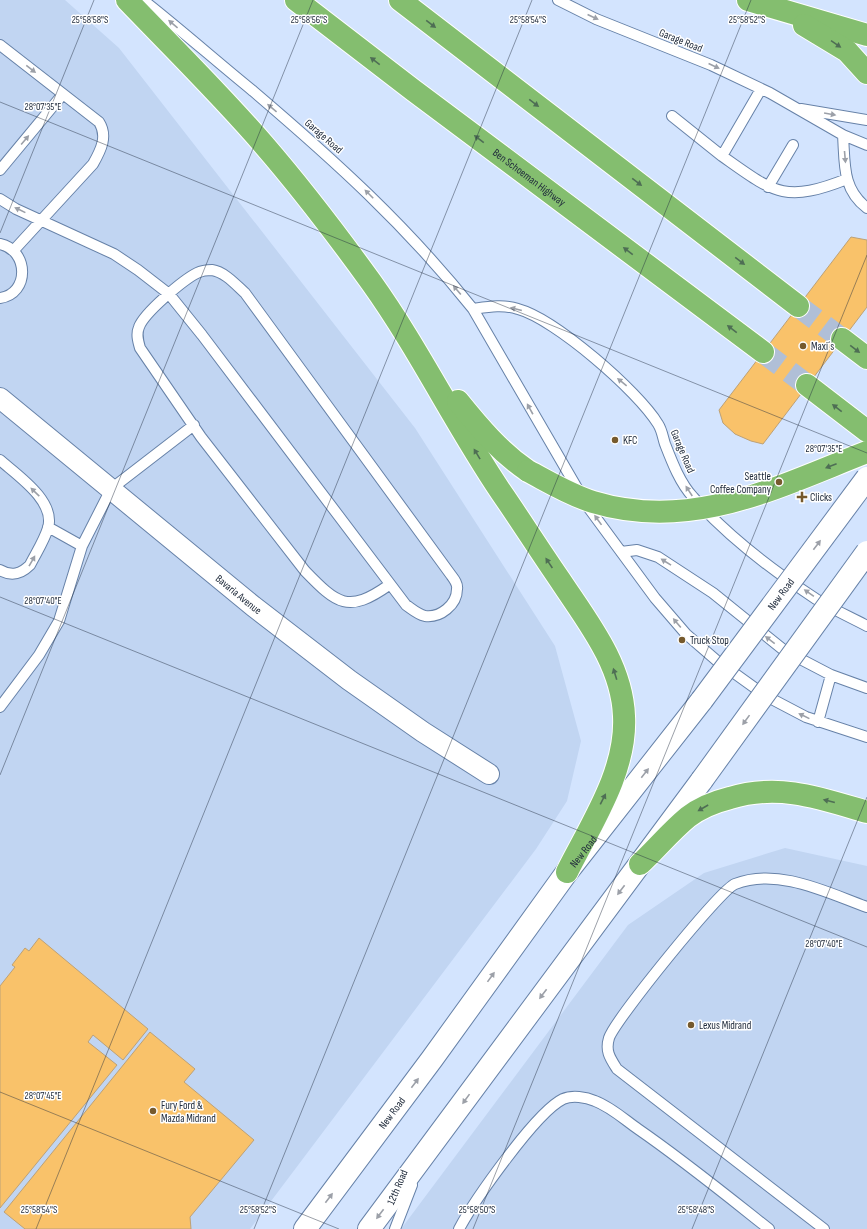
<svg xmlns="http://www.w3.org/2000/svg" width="867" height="1229" font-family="'Sofia Sans Condensed',sans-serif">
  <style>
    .built { fill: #c1d5f2 }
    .building { fill: #f9c26a; stroke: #bda176 }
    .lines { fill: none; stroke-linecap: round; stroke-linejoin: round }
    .highway-tunnel { stroke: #b0bfd7; stroke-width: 22; stroke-dasharray: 22 11; stroke-linecap: butt }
    .lane-casing { stroke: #6782a8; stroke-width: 12 }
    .street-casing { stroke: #6782a8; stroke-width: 22 }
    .secondary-casing { stroke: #6782a8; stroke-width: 24 }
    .highway-casing { stroke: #fff; stroke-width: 24 }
    .lane { stroke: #fff; stroke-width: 10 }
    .street { stroke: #fff; stroke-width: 20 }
    .secondary { stroke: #fff; stroke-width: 22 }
    .highway { stroke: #84be6f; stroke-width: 22 }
    .secondary-bridge-casing { stroke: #6782a8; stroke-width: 24; stroke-linecap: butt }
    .highway-bridge-casing { stroke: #fff; stroke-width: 24; stroke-linecap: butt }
    .secondary-bridge { stroke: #fff; stroke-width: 22 }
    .highway-bridge { stroke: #84be6f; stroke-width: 22 }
    .oneway { fill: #9ca0a8 }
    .oneway2 { fill: #4e6e54 }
    .ticks { fill: none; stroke: #222d3d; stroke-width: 1; stroke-opacity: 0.45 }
    .poi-dot { fill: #765a2d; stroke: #fff; stroke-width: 1.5 }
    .labels { text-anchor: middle; stroke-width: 3; stroke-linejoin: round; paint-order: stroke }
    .street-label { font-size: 11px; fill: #222d3d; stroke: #fff }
    .poi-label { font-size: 11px; fill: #222d3d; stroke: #fff; text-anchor: start }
    .ticks-label { font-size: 10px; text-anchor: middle; fill: #222d3d; stroke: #fff; stroke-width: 3; stroke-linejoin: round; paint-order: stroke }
  </style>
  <rect width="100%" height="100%" fill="#d3e4fe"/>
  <path class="built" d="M0,0h65l54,48 296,380 140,218 26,95 -14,60 -31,48 -286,380h-250z
    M785,848l82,18v363h-466l227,-304 76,-52z"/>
  <path class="building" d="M851,237l16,3v67l-104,137 -12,-3 -16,-7 -12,-11 -4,-13z
    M39,938l109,91 -25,31 -30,-25 -5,7 29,23 -117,143v-222l15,-19 -3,-2 13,-17 4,3z
    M150,1032l45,37 -11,13 70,58 -64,77 1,12h-166l-21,-17z"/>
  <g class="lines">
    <path class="highway-tunnel" d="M798,306l44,33
      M763,352l44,33"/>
    <defs>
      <path id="lane" d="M143,0c37,29 73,61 110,91 81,69 153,134 220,218l115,198 67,91 31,36 30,26 50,36 40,21 61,20
        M558,0l38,19 115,46 59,28 73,42 24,10
        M0,45l99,77c9,14 2,28 -6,42l-79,86
        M761,89l-39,67c51,36 62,48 125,23
        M801,109l66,11
        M672,116l50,40
        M843,135c2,29 -1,54 24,73
        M0,170l63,-76
        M768,187l25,-42
        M0,199l16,10 98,45 24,16 31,24 33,41 204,270c6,4 11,9 19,11 15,2 32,-11 32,-27 1,-5 -3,-10 -6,-14l-206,-282c-9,-8 -20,-21 -33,-23 -4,0 -11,1 -15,3 -14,7 -53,40 -58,54 -3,7 -1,14 1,21l61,89 104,134c32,33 43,43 84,14
        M0,244c29,6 30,50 0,54
        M473,309c14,-2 30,-5 45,0 37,10 120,82 140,115 4,6 5,14 7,20 7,18 15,39 28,53 35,40 79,73 123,102 16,10 34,18 51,27
        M0,460c17,15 56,41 48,68 -4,13 -12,25 -18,37 -9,9 -18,12 -30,5
        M48,527l34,19
        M621,552l16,-2 21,7 55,36 72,58 46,24 36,13
        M0,707l39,-52 20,-34 23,-75 29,-57 83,-64
        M818,722l13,-47
        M395,1229l17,-44
        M459,1229c15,-28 77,-117 104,-130 9,-4 23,-2 32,2 16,6 30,19 43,28 45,31 88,66 131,100
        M824,1229l-207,-160c-7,-11 -12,-18 -8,-31 6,-18 111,-148 126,-154 43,-17 93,9 132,23"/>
      <g id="street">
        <path id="s1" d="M0,398l253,208 96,74 74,52 66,42"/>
      </g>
      <g id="secondary">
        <path id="s2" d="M305,1229l127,-170 135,-187 135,-172"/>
        <path d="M369,1229l333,-449"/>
      </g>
      <g id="highway">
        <path d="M127,0c46,48 94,95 137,145 38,44 73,90 107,137 48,67 84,142 130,210 20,29 39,59 59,88 27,41 62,84 64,136 3,55 -33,108 -57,156"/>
        <path id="s3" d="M296,0l117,90 350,262"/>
        <path d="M400,0l398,306"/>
        <path d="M748,0l119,35"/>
        <path d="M804,25l43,26 20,22"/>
        <path d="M842,339l25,19"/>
        <path d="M807,385l60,46"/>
        <path d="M458,401c21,26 42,51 70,70"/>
        <path d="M640,864c16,-15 31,-33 48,-47 13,-10 26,-15 42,-19 49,-15 90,0 137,14"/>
      </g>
    </defs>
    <use href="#lane" class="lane-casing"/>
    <use href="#street" class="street-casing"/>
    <use href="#secondary" class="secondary-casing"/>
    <use href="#highway" class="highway-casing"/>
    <use href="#lane" class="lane"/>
    <use href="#street" class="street"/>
    <use href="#secondary" class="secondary"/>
    <use href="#highway" class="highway"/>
    <defs>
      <g id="secondary-bridge">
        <path id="s4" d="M702,700l165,-222"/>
        <path d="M702,780l165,-228"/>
      </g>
      <path id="highway-bridge" d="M528,471c21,11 42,24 65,31 99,30 184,-15 274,-50"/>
    </defs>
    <use href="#secondary-bridge" class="secondary-bridge-casing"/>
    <use href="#highway-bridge" class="highway-bridge-casing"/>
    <use href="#secondary-bridge" class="secondary-bridge"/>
    <use href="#highway-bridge" class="highway-bridge"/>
  </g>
  <defs><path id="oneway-solid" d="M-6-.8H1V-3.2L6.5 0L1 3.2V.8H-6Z"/></defs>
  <g class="oneway">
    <use href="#oneway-solid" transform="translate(593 17) rotate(25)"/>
    <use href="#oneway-solid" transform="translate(173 24) rotate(-140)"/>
    <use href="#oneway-solid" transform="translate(714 66) rotate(25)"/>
    <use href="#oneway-solid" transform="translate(31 69) rotate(38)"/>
    <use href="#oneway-solid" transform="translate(272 108) rotate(-140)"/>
    <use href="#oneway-solid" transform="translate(830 114) rotate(10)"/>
    <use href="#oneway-solid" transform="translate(25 140) rotate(-50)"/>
    <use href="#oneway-solid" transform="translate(845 157) rotate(85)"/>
    <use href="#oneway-solid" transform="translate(369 194) rotate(-135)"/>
    <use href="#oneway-solid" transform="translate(20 210) rotate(-154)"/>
    <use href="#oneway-solid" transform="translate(457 290) rotate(-130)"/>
    <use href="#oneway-solid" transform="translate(516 309) rotate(-166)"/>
    <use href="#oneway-solid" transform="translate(622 382) rotate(-141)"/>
    <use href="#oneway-solid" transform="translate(530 409) rotate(-119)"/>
    <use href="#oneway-solid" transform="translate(689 491) rotate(-123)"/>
    <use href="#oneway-solid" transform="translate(35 492) rotate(-136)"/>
    <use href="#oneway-solid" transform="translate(598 520) rotate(-126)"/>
    <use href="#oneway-solid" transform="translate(817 545) rotate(-53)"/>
    <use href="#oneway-solid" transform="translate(32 561) rotate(-60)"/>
    <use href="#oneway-solid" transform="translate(666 562) rotate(-148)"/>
    <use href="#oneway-solid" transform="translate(809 593) rotate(-145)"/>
    <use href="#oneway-solid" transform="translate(677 623) rotate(-130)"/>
    <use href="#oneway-solid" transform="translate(770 640) rotate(-142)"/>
    <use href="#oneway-solid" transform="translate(804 716) rotate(-154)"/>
    <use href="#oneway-solid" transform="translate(746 720) rotate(126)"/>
    <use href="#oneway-solid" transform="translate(645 773) rotate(-52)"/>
    <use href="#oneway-solid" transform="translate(621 890) rotate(127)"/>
    <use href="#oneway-solid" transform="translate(491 977) rotate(-54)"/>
    <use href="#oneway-solid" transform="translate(543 994) rotate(127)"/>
    <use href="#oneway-solid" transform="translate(415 1083) rotate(-53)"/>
    <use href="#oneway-solid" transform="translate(466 1099) rotate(126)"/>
    <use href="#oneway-solid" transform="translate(329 1198) rotate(-53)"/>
    <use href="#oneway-solid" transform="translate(380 1214) rotate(127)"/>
  </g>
  <g class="oneway2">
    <use href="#oneway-solid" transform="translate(431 24) rotate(37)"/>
    <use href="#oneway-solid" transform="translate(836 44) rotate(34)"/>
    <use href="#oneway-solid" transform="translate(375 61) rotate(-142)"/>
    <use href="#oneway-solid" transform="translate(534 103) rotate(37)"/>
    <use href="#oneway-solid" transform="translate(479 139) rotate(-143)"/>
    <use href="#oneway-solid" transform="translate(637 182) rotate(37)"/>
    <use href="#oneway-solid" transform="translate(628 251) rotate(-143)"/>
    <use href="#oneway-solid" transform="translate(740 261) rotate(37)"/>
    <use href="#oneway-solid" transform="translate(732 329) rotate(-143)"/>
    <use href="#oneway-solid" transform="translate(855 349) rotate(37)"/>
    <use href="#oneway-solid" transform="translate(837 408) rotate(-142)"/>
    <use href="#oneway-solid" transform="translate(477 454) rotate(-121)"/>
    <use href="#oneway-solid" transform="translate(831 466) rotate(159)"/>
    <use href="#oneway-solid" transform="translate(549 563) rotate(-124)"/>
    <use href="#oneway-solid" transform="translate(615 674) rotate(-107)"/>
    <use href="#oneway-solid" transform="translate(603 799) rotate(-63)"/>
    <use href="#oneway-solid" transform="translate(829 801) rotate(-166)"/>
    <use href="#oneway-solid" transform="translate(703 808) rotate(150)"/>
  </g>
  <path class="ticks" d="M0,102l867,351M0,233l94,-233M0,597l867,350M0,775l313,-775M0,1092l339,137M36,1229l496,-1229M254,1229l497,-1229M473,1229l394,-974M692,1229l175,-432"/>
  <g class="poi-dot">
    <circle cx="803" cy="346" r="4"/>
    <circle cx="615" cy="440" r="4"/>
    <circle cx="779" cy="482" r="4"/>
    <path d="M800 491h4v4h4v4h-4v4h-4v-4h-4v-4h4z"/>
    <circle cx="682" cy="640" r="4"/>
    <circle cx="691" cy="1025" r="4"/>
    <circle cx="153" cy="1111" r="4"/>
  </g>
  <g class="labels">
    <g class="street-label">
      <text transform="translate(681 40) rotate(22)" y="4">Garage Road</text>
      <text transform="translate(324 136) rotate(41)" y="4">Garage Road</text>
      <text dy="4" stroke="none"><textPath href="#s3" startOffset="293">Ben Schoeman Highway</textPath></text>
      <text transform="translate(683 451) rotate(67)" y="4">Garage Road</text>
      <text dy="4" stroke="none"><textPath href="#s1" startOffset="309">Bavaria Avenue</textPath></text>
      <text dy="4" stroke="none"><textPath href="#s4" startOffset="132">New Road</textPath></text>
      <text dy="4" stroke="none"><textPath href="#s2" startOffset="469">New Road</textPath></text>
      <text dy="4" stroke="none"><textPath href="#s2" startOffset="145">New Road</textPath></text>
      <text transform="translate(397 1187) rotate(-67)" y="4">12th Road</text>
    </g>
    <g class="poi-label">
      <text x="811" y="350">Maxi´s</text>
      <text x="623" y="444">KFC</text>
      <text x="771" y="480" text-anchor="end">Seattle<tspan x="771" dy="13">Coffee Company</tspan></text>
      <text x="810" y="501">Clicks</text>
      <text x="690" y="644">Truck Stop</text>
      <text x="699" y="1029">Lexus Midrand</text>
      <text x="161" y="1109">Fury Ford &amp;<tspan x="161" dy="13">Mazda Midrand</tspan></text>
    </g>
  </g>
  <g class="ticks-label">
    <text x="309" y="23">25°58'56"S</text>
    <text x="90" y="23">25°58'58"S</text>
    <text x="528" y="23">25°58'54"S</text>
    <text x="747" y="23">25°58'52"S</text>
    <text x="43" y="110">28°07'35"E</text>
    <text x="824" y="452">28°07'35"E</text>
    <text x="43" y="604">28°07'40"E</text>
    <text x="824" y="947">28°07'40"E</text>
    <text x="43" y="1099">28°07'45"E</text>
    <text x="39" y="1213">25°58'54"S</text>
    <text x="258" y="1213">25°58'52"S</text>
    <text x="477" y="1213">25°58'50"S</text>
    <text x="696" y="1213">25°58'48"S</text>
  </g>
</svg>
